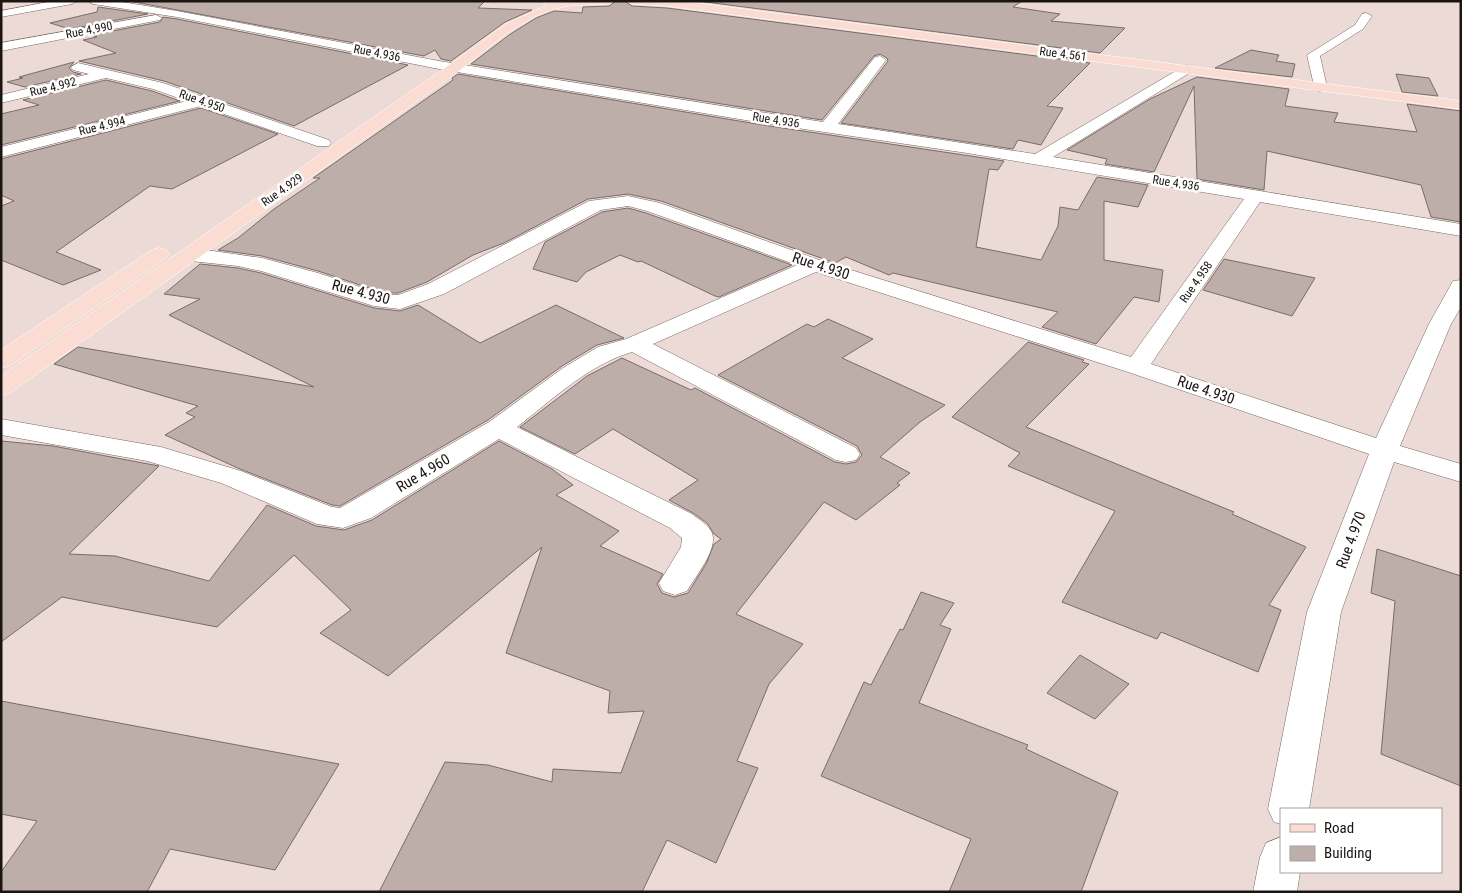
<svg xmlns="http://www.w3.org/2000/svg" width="1462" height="893" font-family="'Roboto Condensed',sans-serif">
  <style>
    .building { fill: #beaea9; stroke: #7b6c68 }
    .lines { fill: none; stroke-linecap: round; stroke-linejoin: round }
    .minor-casing { stroke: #766763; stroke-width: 1 }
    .major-casing { stroke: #fff; stroke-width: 1 }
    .minor { fill: #fff; fill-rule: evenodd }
    .major { fill: #fbdcd2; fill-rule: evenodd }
    .labels { text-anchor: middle; stroke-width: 5; stroke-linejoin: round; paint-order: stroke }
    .far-street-label { font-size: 12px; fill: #1a1412; stroke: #fff }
    .street-label { font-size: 15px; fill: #1a1412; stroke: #fff }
  </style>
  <rect width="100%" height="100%" fill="#ebdad5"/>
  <path class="building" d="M129,1h356l-7,7 54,2 -27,12 -54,39 -10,-2 -6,-9 -11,6z
    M616,1h9l7,5 35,2 423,55 -43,43 16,2 -22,37 -23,-5 -5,9 -172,-26 47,-62 -1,-3 -7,-4 -6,2 -52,64 -351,-56 38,-29 27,-17 18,-7 28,2 1,-6 26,-1z
    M698,1h324l-9,6 47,7 -9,7 74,7 -25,25z
    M98,7l50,7 -78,15 -20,-6 47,-11z
    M163,17l14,2 231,46 -114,61 -130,-45 -85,-20 37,-8 -33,-13 14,-3 -6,-2 69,-13z
    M1251,50l28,5 -3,6 19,3 -3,13 -77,-9z
    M74,62l-5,6 4,4 8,2 -56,13 -18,-5 16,-4 -4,-1z
    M458,74l305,51 241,36 -6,9 -9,-1 -13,78 65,13 17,-34 2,-19 18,3 19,-33 51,8 -10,22 -34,-6v59l59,10 -4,32 -25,-5 -38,47 -54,-17 16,-15 -165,-39 -4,2 -43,-18 -11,6 -174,-62 -33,-7 -40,5 -84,44 -31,12 -46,27 -29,11h-14l-66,-22 -56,-15 -44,-6 20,-12 36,-29 46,-31h-7l140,-98 -1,-2z
    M1396,74l33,4 9,18 -36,-4z
    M1197,77l92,12 -4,17 53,7 -4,9 83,10 -10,-28 54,7v111l-30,-5 -10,-32 -154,-34 -3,39 -67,-11 -3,-93 -40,86 -49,-8 2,-5 -40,-9 83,-51z
    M106,80l46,11 28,10 -179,44v-31l38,-9 -16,-5z
    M201,108l77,26 -106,55 -22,-3 -94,66 45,18 -38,15 -62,-25v-54l13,-5 -13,-6v-36z
    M628,208l18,5 146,52 -73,32 -4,-1 -74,-35 -3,1 -18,-7 -34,17 -9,10 -44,-13 12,-27 57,-30z
    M1224,259l91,19 -23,38 -89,-26z
    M200,264l38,4 23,5 113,35 26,3 18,-6 62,38 76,-38 68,33 -27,7 -35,21 -74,54 -148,86 -8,-1 -92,-36 -75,-34 30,-18 -9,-4 12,-7 -144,-42 24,-17 236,40 -145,-72 31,-16 -36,-5z
    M828,319l45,20 -31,19 103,47 -25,17 -40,35 30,16 -13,10 3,2 -44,35 -32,-18 -88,112 67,30 -34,40 -32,77 21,7 -42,95 -49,-23 -25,52h-263l66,-130 43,3 64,17 1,-13 68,4 23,-62 -36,2 2,-22 -104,-38 36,-106 -154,129 -68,-43 31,-23 -57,-55 -77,72 -155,-30 -61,45v-201l52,5 106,20 -90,88 46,2 94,25 58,-76 49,21 28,4 28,-10 127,-79 53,28 21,16 -17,10 63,36 -19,15 63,28 -6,10 5,9 12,4 14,-4 18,-29 8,-20 7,-5 -7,-5 -7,-11 -14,-10 -24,-13 29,-20 -85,-51 -38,25 -55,-27 67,-51 35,-18 69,32 4,-2 140,74 11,2 10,-2 6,-7 -5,-9 -139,-71 89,-51 7,3z
    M1028,342l56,18 -2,2 7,2 -63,63 208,85 -2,2 74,33 -37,58 12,5 -23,62 -97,-40 -4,7 -95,-37 53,-91 -107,-45 12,-13 -68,-36z
    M1377,549l84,27v210l-80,-32 14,-153 -24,-8z
    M921,592l33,11 -14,22 11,4 -32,74 109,42 -2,4 92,43 -37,100h-132l22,-53 -150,-63 43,-94 7,3 29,-56 3,1z
    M1080,655l49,29 -34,35 -48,-26z
    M1,701l338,63 -64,106 -105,-21 -23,43h-146v-20l36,-51 -36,-7z"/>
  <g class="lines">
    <defs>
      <path id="minor" d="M53,1h24l-5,3 -71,13v-6z
        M88,1h28l61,10 262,50 384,61 52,-65 5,-1 6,4 -48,64 197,30 151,-89 7,4 -2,3 -138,85 408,67v12l-201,-34 -109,162 225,74 53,-114 24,-43 8,-1v27l-10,17 -51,122 61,18v18l-67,-20 -53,150 -32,197h-28v15l-7,-2 -6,-13 39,-197 62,-158 -241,-82 -312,-100 -163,72 203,104 4,6 -4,6 -10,2 -10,-2 -204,-108c-44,13 -80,48 -115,75l175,87c6,5 17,11 20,19 6,17 -17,44 -25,58l-12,4 -12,-4 -4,-8 22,-36 1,-9 -12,-10 -171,-89 -128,79 -28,10 -26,-4 -96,-41 -74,-22 -146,-26v-16l160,28 80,24 91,36 8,1 149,-86 74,-54 35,-21 28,-8 171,-74 -150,-54 -19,-5 -27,4 -157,84 -44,15 -26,-3 -113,-35 -23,-5 -57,-6 -3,-4 3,-4 7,-2 25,1 49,7 56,15 66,22h14l30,-11 161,-83 39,-5 32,7 162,58 309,96 113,-158 -277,-46 -204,-30 -324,-54 -262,-52 -84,-13z
        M1366,13l6,3 -9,13 -43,27 7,31 -7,4 -5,-1 -8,-35 48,-30 7,-11z
        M156,15l6,3 -2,2 -159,31v-8z
        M78,63l85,20 166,57 2,3 -2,3h-12l-116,-40 -200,51v-10l186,-46 -34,-12 -47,-11 -105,25v-8l88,-21 -16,-4 -2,-3z
        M1281,837v35h19l-3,20h-44l7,-35 6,-14z"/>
      <path id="major" d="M547,1h67l-5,3c-15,1 -32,0 -46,3 -38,7 -74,41 -104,64l-449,322 -9,3v-20l448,-311 57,-41 39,-18 -1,-2z
        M627,1h54l780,100v8l-794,-103 -35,-2z
        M159,248l7,2 3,4 -3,4 -156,108 -9,2v-18l151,-100z"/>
    </defs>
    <use href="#minor" class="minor-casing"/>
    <use href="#major" class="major-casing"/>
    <use href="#minor" class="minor"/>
    <use href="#major" class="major"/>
  </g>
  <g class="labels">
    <g class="far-street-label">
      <text transform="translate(89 30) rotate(-11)" y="4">Rue 4.990</text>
      <text transform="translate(377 53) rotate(11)" y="4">Rue 4.936</text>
      <text transform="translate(1063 54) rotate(7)" y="4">Rue 4.561</text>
      <text transform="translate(53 87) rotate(-14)" y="4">Rue 4.992</text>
      <text transform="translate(202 101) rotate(19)" y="4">Rue 4.950</text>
      <text transform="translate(776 120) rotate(9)" y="4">Rue 4.936</text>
      <text transform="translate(102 126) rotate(-14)" y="4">Rue 4.994</text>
      <text transform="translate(1176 183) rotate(9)" y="4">Rue 4.936</text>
      <text transform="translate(282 190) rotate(-35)" y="4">Rue 4.929</text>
      <text transform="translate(1196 282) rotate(-55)" y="4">Rue 4.958</text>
    </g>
    <g class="street-label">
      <text transform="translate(821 266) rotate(18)" y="5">Rue 4.930</text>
      <text transform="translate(361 292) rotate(15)" y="5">Rue 4.930</text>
      <text transform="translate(1206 390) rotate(19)" y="5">Rue 4.930</text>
      <text transform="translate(423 473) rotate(-31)" y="5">Rue 4.960</text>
      <text transform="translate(1351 540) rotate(-70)" y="5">Rue 4.970</text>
    </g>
  </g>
  <rect width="1462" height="893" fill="none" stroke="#1a1412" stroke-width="5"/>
  <rect x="1280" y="808" width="162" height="65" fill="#ffffff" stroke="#a3a1a0"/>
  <rect x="1290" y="824" width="25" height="8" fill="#fbdcd2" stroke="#a3a1a0"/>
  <text x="1324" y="833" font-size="15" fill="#1a1412">Road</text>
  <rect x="1290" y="846" width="25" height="15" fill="#beaea9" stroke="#a3a1a0"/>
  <text x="1324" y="858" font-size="15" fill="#1a1412">Building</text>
</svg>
